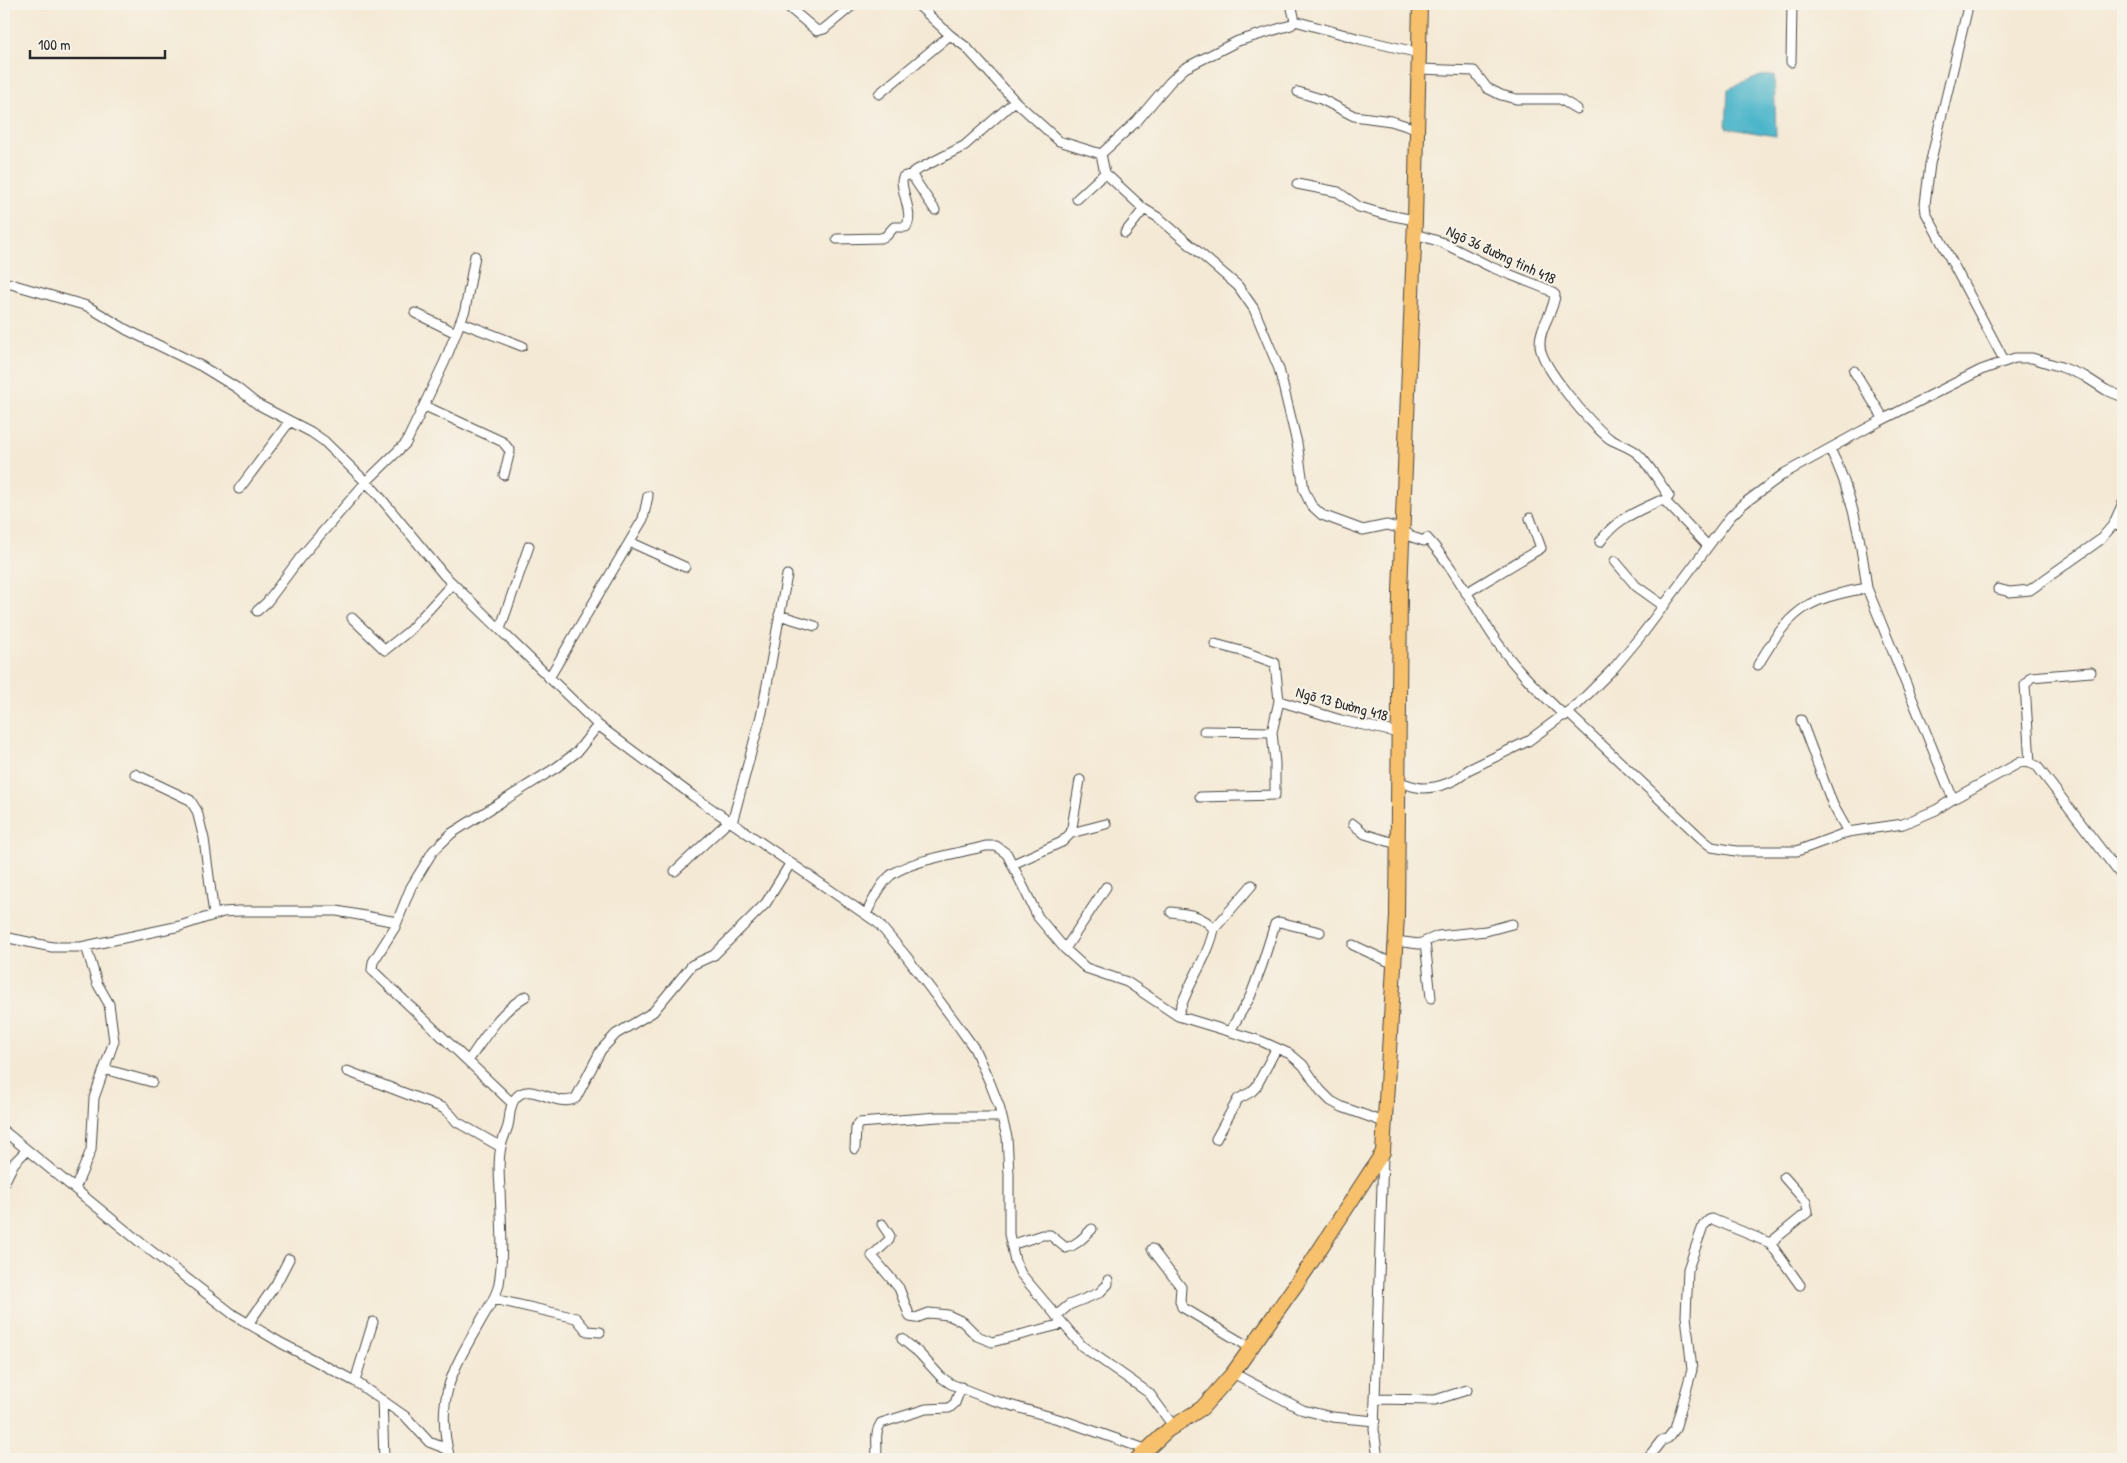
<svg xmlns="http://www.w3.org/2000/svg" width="2127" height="1463" font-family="'Patrick Hand',sans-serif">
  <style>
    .water { fill: #4cb5ca; stroke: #3c707a }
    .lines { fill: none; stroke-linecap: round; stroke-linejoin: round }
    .minor-casing { stroke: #494844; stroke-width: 11 }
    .primary-casing { stroke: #494844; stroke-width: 16 }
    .minor { stroke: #fff; stroke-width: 9 }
    .primary { stroke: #f7c06c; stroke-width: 14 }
    .labels { text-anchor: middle; stroke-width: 4; stroke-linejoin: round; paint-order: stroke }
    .street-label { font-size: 15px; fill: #2b2b2b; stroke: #f7f3e8 }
  </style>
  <rect width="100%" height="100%" fill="#f7f3e8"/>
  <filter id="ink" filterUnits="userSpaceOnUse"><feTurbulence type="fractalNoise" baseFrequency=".02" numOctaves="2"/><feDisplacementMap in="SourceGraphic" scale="10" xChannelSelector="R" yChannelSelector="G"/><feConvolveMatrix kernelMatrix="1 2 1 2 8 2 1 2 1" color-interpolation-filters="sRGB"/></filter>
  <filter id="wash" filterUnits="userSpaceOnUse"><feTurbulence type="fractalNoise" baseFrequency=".0096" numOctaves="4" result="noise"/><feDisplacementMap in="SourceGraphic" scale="20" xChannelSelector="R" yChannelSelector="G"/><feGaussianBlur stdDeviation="1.12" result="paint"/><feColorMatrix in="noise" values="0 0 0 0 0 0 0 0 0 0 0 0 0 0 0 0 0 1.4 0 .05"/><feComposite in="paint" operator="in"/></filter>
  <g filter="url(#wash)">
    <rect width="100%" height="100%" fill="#f4e9d5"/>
    <path class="water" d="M1774,75l2,61 -50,-8 2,-39 33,-13z"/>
  </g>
  <g filter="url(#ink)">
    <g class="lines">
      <defs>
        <path id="minor" d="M785,4l32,27 7,-2 30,-25
          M917,4l33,31 16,12 49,54 44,40 42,13 4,19 39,36 15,9 79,68 16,23 25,60 18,74 7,47 7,15 11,10 41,15 24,-5 15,4 10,8 12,4 3,-3c25,27 43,61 62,92 20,32 48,60 76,86
          M1966,4l1,7 -37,153 -5,40 1,9 78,147
          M1295,21l65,18 59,14
          M1791,62l1,-58
          M1419,69l55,2 13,17 14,7 15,4h44l17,10
          M1298,92l23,7 33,17 37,5 25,8
          M879,94l71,-59
          M1101,154l36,-33 33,-39 15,-14 53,-27 53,-16 4,-4 -4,-17
          M1297,184l41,8 21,15 24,7 32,6
          M1077,199l28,-26
          M935,210l-22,-33v-5l51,-26 51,-45
          M1125,233l19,-24
          M1415,234l26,8 50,25 58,23 6,5c-1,17 -16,32 -15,50 0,21 53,82 70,94 10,6 22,8 30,17 11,12 20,27 29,40l-4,5
          M837,239l44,-1 5,-2 8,-9h12c8,-12 -4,-33 -4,-46l1,-4 9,-3
          M4,282l83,24 40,24 74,36 36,22 20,16 54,28 13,9 51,50 69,84 154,150 95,71 185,127 28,33 53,71 15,21 16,35 9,23 8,31 2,37v60l6,27 6,13 61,72 67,47 25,34
          M415,313l41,20
          M460,322l62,24
          M1854,371l30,48
          M425,406l78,36 7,9 -6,24
          M1830,449c22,42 31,92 37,139l86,211
          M239,489l51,-68
          M2113,525l10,1
          M630,542l55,25
          M1600,542c16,-23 34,-29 59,-41h6l42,44
          M1615,561l21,25 28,20
          M1998,589l12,3 20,-2 70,-50 13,-15 10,-22
          M1466,593l75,-45 -11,-30
          M257,611l10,-9 33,-44 66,-76 40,-39 39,-82 20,-51 10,-54
          M779,615l36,11
          M352,618l33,32 24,-19 43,-47
          M500,629l29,-83
          M1215,644l30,8 30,11 4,38 62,19 58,13
          M1758,665c32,-54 46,-66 109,-77
          M549,678l94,-159 5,-23
          M1568,713l135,127 9,7 24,4h61l51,-19 55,-8 33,-14 17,-11 68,-37 9,1 7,3 86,112
          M1801,720l32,85 15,27
          M1204,731l68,1
          M2030,763l-5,-78 6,-8 60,-5
          M135,774l55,26 7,11 7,28 10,76
          M1399,782c8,2 17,6 24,6 16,0 35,-7 45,-18l60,-29 49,-36 37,-37 30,-36 86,-115 12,-12 43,-32 95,-52 101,-51 34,-12h17l29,9 23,9 22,14 17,7
          M1200,797l75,-2v-32l-3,-31 7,-31
          M732,823l30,-111 25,-137
          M1353,824l12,10 32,10
          M1071,833l35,-9
          M1013,864l49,-22 9,-9 9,-53
          M675,871l54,-50
          M1171,912c18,2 31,3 43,17 -6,30 -28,56 -36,87
          M866,914c7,-13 14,-30 25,-39 20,-15 70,-22 95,-29h10l11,8 31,63 27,32 21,19 41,14 51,34 83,25 29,13 13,11 17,25 11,11 11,6 42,15
          M1214,929l38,-44
          M4,937l48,10h29l99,-21 43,-14 16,-1h98l60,11
          M1395,941l24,3 19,-8 48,-5 26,-7
          M1425,942l6,56
          M1353,945l41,19
          M1065,949l41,-62
          M1230,1031l20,-34 12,-32 13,-41 4,-2 41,10
          M468,1061c18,-25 31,-49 58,-65
          M104,1069l48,13
          M347,1071l96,37 7,6 7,8 44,25
          M512,1103l-140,-133 1,-8 22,-35 16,-40 22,-36 19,-18 105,-66 20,-15 21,-27
          M4,1131l137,112 93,72 47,28 75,39 50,35 23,25 18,7
          M1216,1139l22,-40 13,-7 5,-5 20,-38
          M855,1149l1,-22 3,-4 79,-6h63
          M4,1183l10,-20 13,-13
          M75,1189l16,-39 3,-52 20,-57 -5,-37 -12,-21 -11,-37
          M882,1224l8,12 -1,4 -17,16 27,32 11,29 6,1 13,-5 19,2 15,7 14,14 15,6 71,-18
          M1770,1243l30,42
          M1011,1245l31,-10h8l16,13c11,-3 18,-11 26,-19
          M1152,1249l29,38 -1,14 2,6 69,41
          M494,1299l82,19 11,13 13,1
          M1056,1316l13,-11 30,-12 9,-9v-4
          M248,1324l28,-40 13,-25
          M902,1339l17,14 22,24 10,7 38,15 76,22 83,29
          M1233,1373l70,37 29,7 43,4
          M355,1381l18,-59
          M1375,1399l60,1 32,-10
          M382,1400l2,59
          M450,1459c-15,-58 0,-85 29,-135 7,-14 17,-25 20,-40 5,-32 2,-64 1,-95 -1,-13 -2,-29 1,-42 1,-7 5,-14 7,-21 2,-8 1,-18 6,-26 15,-23 41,10 62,-2l25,-48 15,-16 37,-22 39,-47 22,-10 52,-52 24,-39
          M876,1459c3,-13 -3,-24 5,-36l45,-14 23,-1 6,-5 6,-16
          M1378,1459l-4,-29 9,-275
          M1647,1459l14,-18 7,-3 7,-9 17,-59 -6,-54 2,-47 15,-43 6,-6 3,-1 58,24 38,-31 -2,-10 -22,-25"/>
        <path id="primary" d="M1137,1459l31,-29 34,-22 31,-35 74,-104 76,-117 14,-236 3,-325 15,-371 5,-216"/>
      </defs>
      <use href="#minor" class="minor-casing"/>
      <use href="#primary" class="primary-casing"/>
      <use href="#minor" class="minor"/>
      <use href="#primary" class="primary"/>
    </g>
  </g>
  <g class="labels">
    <g class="street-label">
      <text transform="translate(1501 255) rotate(25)" y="5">Ngõ 36 đường tỉnh 418</text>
      <text transform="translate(1342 704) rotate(15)" y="5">Ngõ 13 Đường 418</text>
    </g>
  </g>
  <rect width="2127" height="1463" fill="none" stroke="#f7f3e8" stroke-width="20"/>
  <path d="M30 50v8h135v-8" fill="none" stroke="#2b2b2b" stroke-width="2.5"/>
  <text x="38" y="50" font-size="15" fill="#2b2b2b" stroke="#f7f3e8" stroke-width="4" paint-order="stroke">100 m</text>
</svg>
